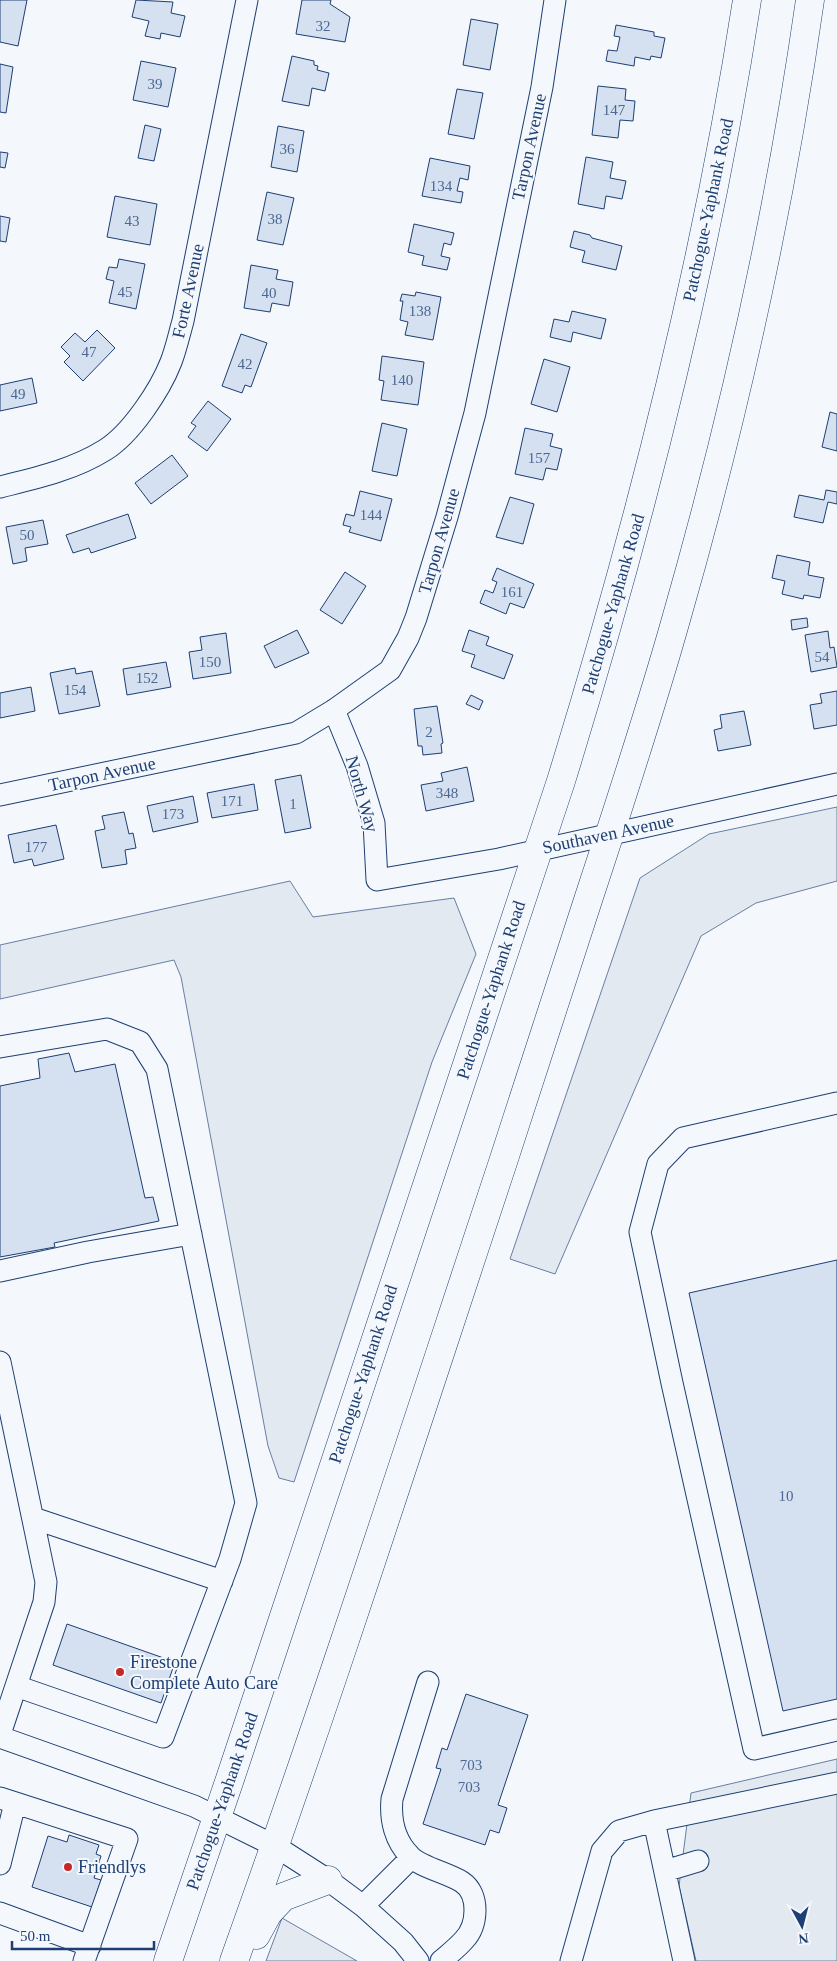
<svg xmlns="http://www.w3.org/2000/svg" width="837" height="1961" font-family="Georgia,serif">
  <style>
    .green { fill: #e3e9f0; stroke: #687fa3 }
    .building { fill: #d5e0f0; stroke: #1d3f73 }
    .lines { fill: none; stroke-linecap: round; stroke-linejoin: round }
    .minor-casing { stroke: #1d3f73; stroke-width: 23 }
    .major-casing { stroke: #1d3f73; stroke-width: 29 }
    .minor { stroke: #f4f7fb; stroke-width: 21 }
    .major { stroke: #f4f7fb; stroke-width: 28 }
    .poi-dot { fill: #c62828; stroke: #f4f7fb; stroke-width: 2 }
    .labels { text-anchor: middle; stroke-width: 4; stroke-linejoin: round; paint-order: stroke }
    .number-label { font-size: 15px; fill: #4b6792 }
    .street-label { font-size: 18px; fill: #1d3f73; stroke: #f4f7fb }
    .poi-label { font-size: 18px; fill: #1d3f73; stroke: #f4f7fb; text-anchor: start }
  </style>
  <rect width="100%" height="100%" fill="#f4f7fb"/>
  <path class="green" d="M837,807v74l-81,22 -55,33 -146,338 -45,-15 130,-381 69,-44z
    M290,881l23,36 141,-19 22,56 -44,108 -138,420 -15,-4 -11,-32 -87,-469 -7,-17 -174,39v-54z
    M837,1759v202h-141l-17,-75 12,-93z
    M282,1918l75,43h-91z"/>
  <path class="building" d="M0,0h27l-9,46 -18,-4z
    M136,0l37,2 -2,11 14,3 -5,21 -19,-4 -1,6 -15,-3 4,-15 -17,-4z
    M302,0h29l-1,4 20,13 -5,25 -49,-8z
    M471,19l27,5 -8,46 -27,-5z
    M616,25l38,7v4l11,2 -4,20 -10,-2 -1,4 -15,-3 -1,9 -28,-5 2,-11 9,1 3,-14 -6,-1z
    M292,56l22,5v4l4,1 -1,4 12,3 -4,18 -13,-3 -3,18 -27,-5z
    M141,61l35,7 -8,39 -35,-7z
    M0,64l13,3 -7,46 -6,-1z
    M598,86l28,3 -1,11 10,1 -2,20 -13,-1 -2,18 -26,-3z
    M457,89l26,4 -9,46 -26,-5z
    M145,125l16,4 -7,32 -16,-3z
    M278,126l26,5 -7,41 -26,-5z
    M0,152l8,1 -3,15 -5,-1z
    M586,157l27,5 -3,16 16,3 -4,18 -16,-3 -2,13 -26,-5z
    M430,158l40,8 -2,14 -8,-2 -3,13 6,1 -2,11 -39,-7z
    M267,192l27,6 -11,47 -26,-5z
    M115,196l42,8 -7,41 -43,-8z
    M0,216l10,2 -4,24 -6,-1z
    M414,224l40,9 -3,12 -7,-2 -3,13 9,2 -3,12 -25,-5 2,-9 -16,-4z
    M574,231l16,4 2,3 30,8 -6,24 -34,-8 3,-11 -15,-4z
    M119,259l26,5 -9,45 -27,-6 5,-22 -8,-2 3,-12 8,1z
    M251,265l27,5 -2,9 17,3 -4,24 -17,-3 -2,9 -26,-4z
    M416,292l25,5 -8,43 -28,-5 3,-13 -8,-2 3,-19h-3l2,-7 13,2z
    M572,311l34,8 -5,20 -28,-7 -2,10 -21,-5 4,-18 15,3z
    M97,330l18,18 -32,33 -19,-19 6,-6 -9,-9 14,-14 10,9z
    M241,334l26,9 -16,44 -6,-2 -3,8 -20,-7z
    M382,356l42,6 -6,43 -37,-5 3,-19 -5,-1z
    M544,359l26,8 -13,45 -26,-8z
    M32,378l5,25 -37,8v-26z
    M208,401l23,18 -24,32 -19,-14 8,-11 -5,-3z
    M830,412l7,2v37l-15,-4z
    M382,423l25,6 -10,47 -25,-5z
    M525,428l28,6 -3,12 12,3 -5,21 -11,-2 -3,12 -28,-6z
    M172,455l16,21 -37,28 -16,-21z
    M826,490l11,2v12l-9,-2 -5,21 -29,-6 5,-22 25,5z
    M360,491l32,8 -11,42 -32,-9 2,-5 -8,-2 3,-11 8,2z
    M510,497l24,7 -11,40 -27,-7z
    M128,514l8,24 -45,15 -2,-5 -16,5 -7,-18z
    M43,520l5,24 -23,4 2,13 -14,3 -7,-37z
    M777,555l33,7 -2,13 16,3 -4,20 -16,-3 -1,4 -21,-5 3,-13 -13,-3z
    M497,568l37,16 -10,24 -14,-5 -4,11 -26,-11 5,-13 8,3 4,-11 -5,-2z
    M345,572l21,14 -24,38 -22,-14z
    M807,618l1,9 -16,3 -1,-10z
    M297,630l12,23 -34,15 -11,-22z
    M469,630l20,7 -3,8 27,10 -9,24 -33,-12 4,-12 -13,-4z
    M828,631l2,17 4,-1 3,20 -26,5 -6,-37z
    M226,633l5,40 -38,6 -4,-27 13,-2 -2,-13z
    M166,662l5,25 -44,8 -4,-26z
    M75,668l1,6 16,-3 8,35 -41,8 -9,-41z
    M31,687l4,24 -35,7v-25z
    M837,691v34l-23,4 -4,-24 12,-2 -2,-9z
    M471,695l12,6 -4,9 -13,-6z
    M437,706l6,37 -2,1 1,9 -19,2 -1,-9h-4l-4,-37z
    M744,711l7,34 -33,6 -4,-21 8,-2 -2,-13z
    M467,767l7,34 -48,10 -5,-26 22,-4 -2,-8z
    M301,775l10,53 -26,5 -10,-53z
    M254,784l4,26 -46,8 -5,-25z
    M193,796l5,26 -45,10 -6,-26z
    M124,812l5,22 4,-1 3,15 -11,2 2,14 -25,4 -7,-37 10,-2 -3,-13z
    M56,825l8,34 -30,7 -2,-7 -18,4 -6,-28z
    M69,1053l6,19 40,-8 30,134 8,-1 6,24 -105,22 1,4 -55,10v-171l40,-8 -2,-19z
    M837,1260v439l-54,12 -94,-418z
    M67,1624l108,38 -14,41 -108,-38z
    M466,1694l62,21 -30,90 9,3 -8,25 -9,-3 -5,15 -62,-21 18,-55 -5,-1 6,-20 5,2z
    M69,1835l30,10 -3,9 5,2 -7,22 7,2 -9,27 -60,-20 16,-51 19,6z"/>
  <g class="lines">
    <defs>
      <path id="minor" d="M0,487c36,-9 73,-17 105,-37 26,-16 55,-60 66,-88 5,-13 8,-27 12,-41l64,-321
        M334,710l23,56 17,57 3,57 122,-21 338,-75
        M0,795l296,-62 38,-23 56,-40 18,-32 8,-20 31,-101 28,-104 67,-326 13,-87
        M0,1047l107,-18 33,13 17,27 89,434 -16,56 -67,178 -147,-51
        M837,1103l-154,35 -25,26 -18,68 32,151 82,366 83,-19
        M0,1271l88,-19 103,-18
        M0,1362l46,220 -2,20 -44,132
        M33,1518l189,63
        M428,1682l-36,117c-2,21 3,42 18,57 10,11 38,17 52,26 18,12 16,43 2,58 -7,8 -15,14 -23,21
        M0,1737l194,69 81,40 53,34 35,26 40,36 15,19
        M0,1798l127,41 -43,122
        M654,1821l183,-38
        M0,1864l15,-61
        M665,1871l33,-10
        M363,1906l48,-48
        M0,1913l90,33
        M571,1961l31,-110 17,-20 35,-10 30,140"/>
      <path id="major" d="M256,1935l12,-22 15,-16 45,-17
        M168,1961l63,-185 330,-995c79,-256 145,-516 186,-781
        M234,1961c95,-265 181,-533 269,-799 29,-88 57,-177 86,-265 30,-91 60,-182 86,-274 59,-205 105,-413 135,-623"/>
    </defs>
    <use href="#minor" class="minor-casing"/>
    <use href="#major" class="major-casing"/>
    <use href="#minor" class="minor"/>
    <use href="#major" class="major"/>
  </g>
  <g class="poi-dot">
    <circle cx="120" cy="1672" r="5"/>
    <circle cx="68" cy="1867" r="5"/>
  </g>
  <g class="labels">
    <g class="number-label">
      <text x="323" y="31">32</text>
      <text x="155" y="89">39</text>
      <text x="614" y="115">147</text>
      <text x="287" y="154">36</text>
      <text x="441" y="191">134</text>
      <text x="275" y="224">38</text>
      <text x="132" y="226">43</text>
      <text x="125" y="297">45</text>
      <text x="269" y="298">40</text>
      <text x="420" y="316">138</text>
      <text x="89" y="357">47</text>
      <text x="245" y="369">42</text>
      <text x="402" y="385">140</text>
      <text x="18" y="399">49</text>
      <text x="539" y="463">157</text>
      <text x="371" y="520">144</text>
      <text x="27" y="540">50</text>
      <text x="512" y="597">161</text>
      <text x="822" y="662">54</text>
      <text x="210" y="667">150</text>
      <text x="147" y="683">152</text>
      <text x="75" y="695">154</text>
      <text x="429" y="737">2</text>
      <text x="447" y="798">348</text>
      <text x="232" y="806">171</text>
      <text x="293" y="809">1</text>
      <text x="173" y="819">173</text>
      <text x="36" y="852">177</text>
      <text x="786" y="1501">10</text>
      <text x="471" y="1770">703</text>
      <text x="469" y="1792">703</text>
    </g>
    <g class="street-label">
      <text transform="translate(529 147) rotate(-78)" y="6">Tarpon Avenue</text>
      <text transform="translate(708 210) rotate(-78)" y="6">Patchogue-Yaphank Road</text>
      <text transform="translate(188 291) rotate(-78)" y="6">Forte Avenue</text>
      <text transform="translate(439 541) rotate(-74)" y="6">Tarpon Avenue</text>
      <text transform="translate(613 604) rotate(-74)" y="6">Patchogue-Yaphank Road</text>
      <text transform="translate(102 774) rotate(-12)" y="6">Tarpon Avenue</text>
      <text transform="translate(362 794) rotate(74)" y="6">North Way</text>
      <text transform="translate(608 834) rotate(-12)" y="6">Southaven Avenue</text>
      <text transform="translate(491 990) rotate(-72)" y="6">Patchogue-Yaphank Road</text>
      <text transform="translate(363 1374) rotate(-72)" y="6">Patchogue-Yaphank Road</text>
      <text transform="translate(222 1801) rotate(-71)" y="6">Patchogue-Yaphank Road</text>
    </g>
    <g class="poi-label">
      <text x="130" y="1668">Firestone<tspan x="130" dy="21">Complete Auto Care</tspan></text>
      <text x="78" y="1873">Friendlys</text>
    </g>
  </g>
  <g transform="translate(802 1926) rotate(173)" stroke="#f4f7fb" stroke-width="4" paint-order="stroke">
  <path d="M0-4L9 19L0 12L-9 19Z" fill="#1d3f73"/>
  <text y="-8" font-size="14" font-weight="bold" text-anchor="middle" fill="#1d3f73">N</text>
  </g>
  <path d="M12 1941v8h142v-8" fill="none" stroke="#1d3f73" stroke-width="2.5"/>
  <text x="20" y="1941" font-size="15" fill="#1d3f73" stroke="#f4f7fb" stroke-width="4" paint-order="stroke">50 m</text>
</svg>
